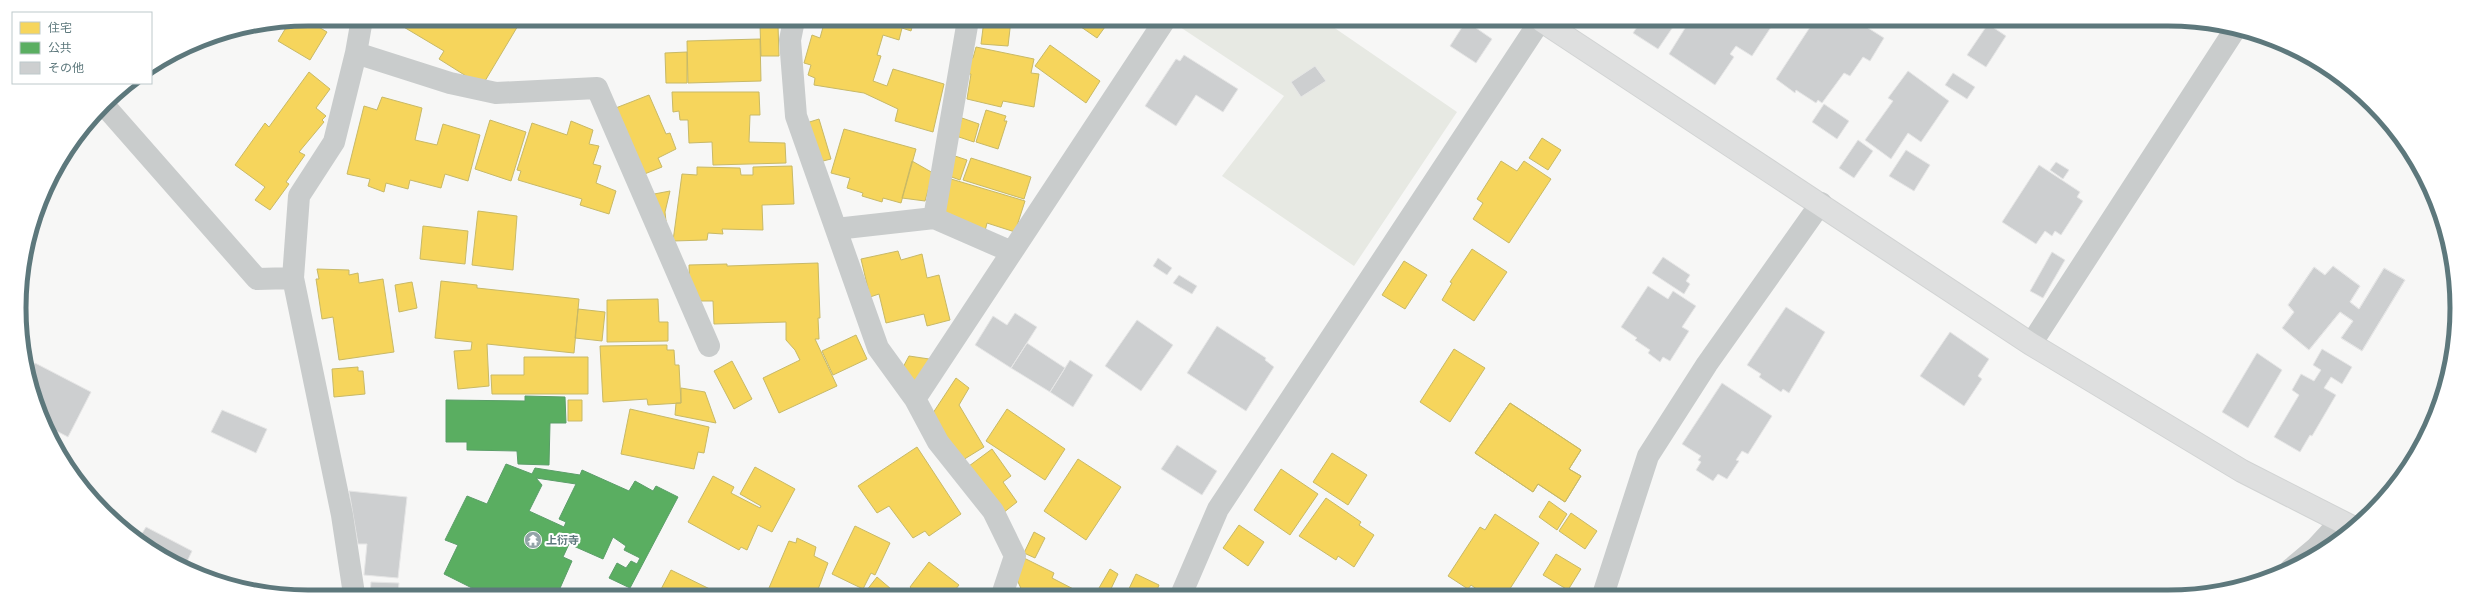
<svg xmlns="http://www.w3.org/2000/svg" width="2476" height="616" font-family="'Golos Text','Noto Sans JP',sans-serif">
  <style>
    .green { fill: #e7e9e3 }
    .homes { fill: #f6d55c; stroke: #c8b966 }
    .public { fill: #5aae61; stroke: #5b9e69; fill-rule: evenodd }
    .building { fill: #cdcfd0; stroke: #e6e6e6 }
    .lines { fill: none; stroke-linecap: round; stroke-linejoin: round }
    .secondary-casing { stroke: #d1d3d3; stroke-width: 24 }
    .street { stroke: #c9cccc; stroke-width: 22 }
    .secondary { stroke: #dedfdf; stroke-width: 22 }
    .labels { text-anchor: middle; stroke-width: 4; stroke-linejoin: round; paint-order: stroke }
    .poi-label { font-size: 11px; font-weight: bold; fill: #5d787c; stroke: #fff; text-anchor: start }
    .rim { fill: none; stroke: #5d787c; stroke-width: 5 }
  </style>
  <rect width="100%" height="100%" fill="#f7f7f6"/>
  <path class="green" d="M1184,20h139l134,92 -103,154 -132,-90 62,-80 -104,-69z"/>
  <path class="homes" d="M305,19l22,13 -17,28 -32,-19 12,-20z
    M407,19h115l-40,67 -43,-27 5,-8 -42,-25z
    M825,20h19l25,7 2,-7h43l-3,11 -9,-3 -3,12 -16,-5 -6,20 4,1 -8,25 14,5 6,-17 51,15 -11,48 -38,-11 3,-12 -34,-16 -50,-8 1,-7 -7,-3 3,-10 -7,-2 8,-28 8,3z
    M984,20h27l-3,26 -27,-2z
    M1071,20h39l-13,18z
    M760,25h18l1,31h-18z
    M760,39l1,42 -73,2 -1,-42z
    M1050,45l50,36 -14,22 -51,-37z
    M976,47l58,12 -3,14 8,1 -5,33 -31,-6 -2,6 -34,-8 4,-25h-5l4,-16h3z
    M687,52v31h-21l-1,-30z
    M309,72l21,17 -14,19 10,8 -4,4 2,2 -25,30 6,3 -19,27 3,2 -19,26 -15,-10 10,-13 -30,-22 30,-42 4,4z
    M672,92h87l1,23h-10l-1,27 36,1 1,20 -73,2 -1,-23 -23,1 -1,-23h-8l-1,-9 -6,1z
    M649,95l17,39 4,-1 6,16 -18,9 4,9 -25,10 -29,-66z
    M382,97l40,11 -7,32 22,5 6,-21 37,11 -12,46 -23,-7 -4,14 -31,-8 -2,9 -22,-6 -2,9 -16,-6 2,-7 -23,-5 17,-68 13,4z
    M986,110l20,6 -2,5h3l-9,28 -22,-7z
    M962,118l17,6 -5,18 -18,-6z
    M819,119l12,40 -20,5 -11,-39z
    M490,120l36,12 -15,49 -36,-12z
    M571,121l22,9 -4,14 10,2 -6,18 8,2 -5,17 20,8 -7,23 -29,-9 2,-6 -64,-19 3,-9 -4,-1 15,-47 35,12z
    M844,129l72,20 -15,54 -18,-5 -1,4 -20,-6 1,-3 -16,-5 3,-10 -19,-5z
    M1542,138l19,12 -13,20 -19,-12z
    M952,155l15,5 -7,20 -14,-5z
    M971,158l60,19 -7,22 -61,-19z
    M912,161l21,12 -8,28 -23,-3z
    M1501,161l16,10 7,-10 27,18 -42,64 -36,-24 10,-16 -6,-4z
    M792,166l2,38 -32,1 1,25 -41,-1 1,5 -15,-1 -1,7 -34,1 9,-67 15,1v-8l43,1 1,7h12v-8z
    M951,179l74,22 -10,31 -28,-9 -3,12 -46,-14z
    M670,191l-5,21 1,9 -17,-26z
    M478,211l39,5 -4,54 -41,-5z
    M423,226l45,5 -3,33 -45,-5z
    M1472,249l35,23 -33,49 -32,-21 10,-17 -2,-1z
    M898,251l3,9 21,-6 5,24 12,-3 11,45 -23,6 -3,-12 -38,9 -7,-29 -9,3 -9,-38z
    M1404,261l23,14 -22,34 -23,-14z
    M818,263l2,55h-2l1,21h-4l22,47 -58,27 -16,-35 37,-18 -5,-10 -9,-10v-18l-72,2 -1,-23h-23l-1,-36 38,-1v2z
    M317,269l32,1v5l9,-2 1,10 24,-4 11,73 -55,8 -6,-43 -11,2 -6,-40h3z
    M441,281l36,4v3l102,11 -5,54 -87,-9 2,42 -31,3 -4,-38 17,-1 1,-8 -37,-4z
    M412,282l5,26 -18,4 -4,-27z
    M658,299l1,23h9v19l-61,1v-42z
    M578,309l27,3 -3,29 -27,-3z
    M856,335l11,24 -34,16 -11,-24z
    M667,345v5h7l1,15h4l2,38 -33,2 -1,-6 -44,3 -3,-56z
    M1454,349l31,19 -35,54 -30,-20z
    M909,356l27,4 -17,26 -18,-15z
    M524,357h64v37h-96l-1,-19h33z
    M732,361l20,38 -18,10 -20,-38z
    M358,367v4h5l2,23 -31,3 -2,-28z
    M956,378l13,10 -10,17 25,42 -26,16 -27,-47z
    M681,388l24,4 11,31 -41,-8 1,-12h5z
    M568,400h14v21h-14z
    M1510,403l71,47 -12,19 12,7 -16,26 -27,-18 -5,8 -58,-39z
    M1510,403l71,47 -12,19 12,7 -16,26 -27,-18 -5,8 -58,-39z
    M630,409l79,18 -5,26 -6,-1 -4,17 -73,-15z
    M1007,409l58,40 -20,31 -59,-39z
    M917,447l44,67 -32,22 -4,-5 -12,7 -24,-32 -12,7 -19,-27z
    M992,449l19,27 -8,6 14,20 -14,11 -34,-47z
    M1332,453l35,22 -19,30 -35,-23z
    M1078,459l43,28 -35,53 -42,-29z
    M755,467l40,22 -23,43 -14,-7 -11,25 -6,-3 -2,3 -51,-28 25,-46 21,11 -3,6 29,15 1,-2 -21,-12z
    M1281,469l37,25 -28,41 -36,-25z
    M1326,498l35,24 -2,3 15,10 -20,32 -16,-11 -2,4 -37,-24z
    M1549,501l18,13 -10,16 -18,-13z
    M1571,513l26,18 -12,18 -26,-18z
    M1495,514l44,29 -33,52h-21l-14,-10 -3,4 -20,-13 32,-49 5,3z
    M1239,525l25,17 -16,24 -25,-18z
    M855,526l35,17 -15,32 -4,-2 -8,16 -31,-15z
    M1034,532l11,6 -10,20 -11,-5z
    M797,538l19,9 -2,9 14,7 -11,29 -3,-1 -1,4h-47l23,-54 7,2z
    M1556,554l25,15 -13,21 -25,-15z
    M1020,556l34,17 -2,5 33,17h-61l-11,-24z
    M929,562l30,23 -8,10h-32l-9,-8z
    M1110,569l8,5 -9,19 -10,-5z
    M671,570l49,24v1h-62z
    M1136,574l23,11 -4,10h-29z
    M877,577l21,18h-35z"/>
  <path class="public" d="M525,396l40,1 1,26h-16l-1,42 -31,-1 -1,-13 -50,-1v-8h-21v-42l79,1z
    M506,464l26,10 3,-6 45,7 2,-5 47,21 6,-10 18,10 3,-5 22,11 -48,91 -21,-10 8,-15 9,5 5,-7 6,3 3,-6 -16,-8 2,-4 -13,-9 -10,22 -34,-15 -6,13 9,4 -15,34h-71l-42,-21 14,-29 -13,-5 22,-44 20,8zM536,478l40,6 -17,35 7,3 -2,5 -35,-16 13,-26z"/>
  <path class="building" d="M1466,21l26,18 -16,24 -26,-17z
    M1641,21h36l-19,28 -25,-16z
    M1684,21h91l-23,35 -16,-10 -6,8 4,3 -19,28 -46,-31 18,-29z
    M1814,21h43l27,17 -14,23 -7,-4 -13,19 -6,-3 -22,30 -4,-3 -2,3 -20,-13 -1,3 -19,-14z
    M1988,24l18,12 -20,31 -19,-12z
    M1184,55l54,34 -15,23 -27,-17 -20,31 -31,-20 31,-47 4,2z
    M1315,66l11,15 -25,16 -10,-15z
    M1908,71l41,30 -28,41 -13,-9 -17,26 -26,-19 28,-39 -5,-3z
    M1953,73l22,14 -8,12 -22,-14z
    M1824,104l25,17 -12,18 -25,-17z
    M1858,140l15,11 -19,27 -15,-10z
    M1906,150l24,15 -16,26 -25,-15z
    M2056,162l13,8 -6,9 -13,-9z
    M2039,165l41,27 -3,5 6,4 -22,34 -6,-4 -3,5 -7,-5 -9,13 -34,-22z
    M2052,252l13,8 -22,38 -13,-7z
    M1663,257l27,18 -4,6 4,3 -6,10 -32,-21z
    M1158,258l14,10 -5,7 -14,-9z
    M2333,266l27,20 -10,16 9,7 25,-41 21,12 -43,71 -21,-13 12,-17 -13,-9 -31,38 -27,-22 12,-16 -6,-7 26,-38 11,8z
    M2333,266l27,20 -10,16 9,7 25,-41 21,12 -43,71 -21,-13 12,-17 -13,-9 -31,38 -27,-22 12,-16 -6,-7 26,-38 11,8z
    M1179,275l18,11 -5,8 -19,-11z
    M1648,286l20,13 5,-8 23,15 -14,21 7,4 -19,30 -7,-4 -3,5 -12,-9 2,-3 -15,-10 2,-2 -16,-11z
    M1786,307l39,25 -36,61 -6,-4 -2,3 -22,-15 2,-3 -14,-9z
    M1015,313l22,14 -26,41 -36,-23 18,-29 14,9z
    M1137,320l36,25 -32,46 -36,-25z
    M1217,326l49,32 -1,2 9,7 -28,44 -59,-38z
    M1950,332l39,27 -11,17 4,3 -18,27 -44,-30z
    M1027,343l38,25 -15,24 -39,-24z
    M2322,349l30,18 -10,17 -11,-7 -7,11 12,7 -24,41 -2,-1 -10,17 -26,-15 25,-42 -7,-5 9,-16 13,7 7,-11 -8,-5z
    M2257,353l25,17 -34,58 -26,-16z
    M1070,360l23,15 -20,32 -23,-15z
    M35,363l56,29 -23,45 -23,-12 -16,-42 -1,-8z
    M1722,383l50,33 -24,38 -6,-3 -6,9 3,1 -12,18 -9,-5 -5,7 -17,-11 5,-8 -3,-2 3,-4 -19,-12z
    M222,410l45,19 -11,24 -45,-21z
    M1177,445l40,26 -15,24 -41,-26z
    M349,491l58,6 -9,81 -34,-3 3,-31h-9z
    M114,521l27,14 5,-8 46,24 -8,17 -20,-10z
    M371,582l28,1 -1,11h-28z"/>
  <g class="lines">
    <defs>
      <path id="secondary" d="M1542,21l489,323 211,127 110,56"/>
    </defs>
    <use href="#secondary" class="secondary-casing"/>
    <path class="street" d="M794,20l-4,20 6,76 82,232 37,51
      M356,53l94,30 46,10 101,-5 112,258
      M104,105l153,174 36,-1
      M934,218l34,-198
      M836,229l98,-11 78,34
      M2031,344l205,-316
      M2291,569l25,-21 24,-26
      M354,594l-12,-79 -49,-237 6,-82 35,-54 22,-89 6,-34
      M1002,595l13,-39 -22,-45 -55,-69 -23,-43 250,-379
      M1181,595l37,-86 322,-488
      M1603,595l45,-139 59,-92 114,-161"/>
    <use href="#secondary" class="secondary"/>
  </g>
  <defs>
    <symbol id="temple-disc" viewBox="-11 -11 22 22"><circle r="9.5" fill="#93a4a7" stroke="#fff"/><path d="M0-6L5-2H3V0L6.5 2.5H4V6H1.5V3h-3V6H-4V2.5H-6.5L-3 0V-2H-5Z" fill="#fff"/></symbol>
  </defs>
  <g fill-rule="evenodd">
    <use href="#temple-disc" x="523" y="530" width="20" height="20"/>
  </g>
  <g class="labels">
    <g class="poi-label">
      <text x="546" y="544">上衍寺</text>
    </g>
  </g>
  <path d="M0 0H2476V616H0ZM308 26H2168A282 282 0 0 1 2450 308V308A282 282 0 0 1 2168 590H308A282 282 0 0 1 26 308V308A282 282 0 0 1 308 26Z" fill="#fff" fill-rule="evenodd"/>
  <path class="rim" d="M308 26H2168A282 282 0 0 1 2450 308V308A282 282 0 0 1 2168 590H308A282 282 0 0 1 26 308V308A282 282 0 0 1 308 26Z"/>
  <rect x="12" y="12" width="140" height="72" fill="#ffffff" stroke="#bec9cb"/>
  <rect x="20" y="22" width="20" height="12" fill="#f6d55c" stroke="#bec9cb"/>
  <text x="48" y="32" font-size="12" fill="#5d787c">住宅</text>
  <rect x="20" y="42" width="20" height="12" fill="#5aae61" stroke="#bec9cb"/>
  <text x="48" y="52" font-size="12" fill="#5d787c">公共</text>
  <rect x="20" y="62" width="20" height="12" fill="#cdcfd0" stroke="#bec9cb"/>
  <text x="48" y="72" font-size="12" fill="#5d787c">その他</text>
</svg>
